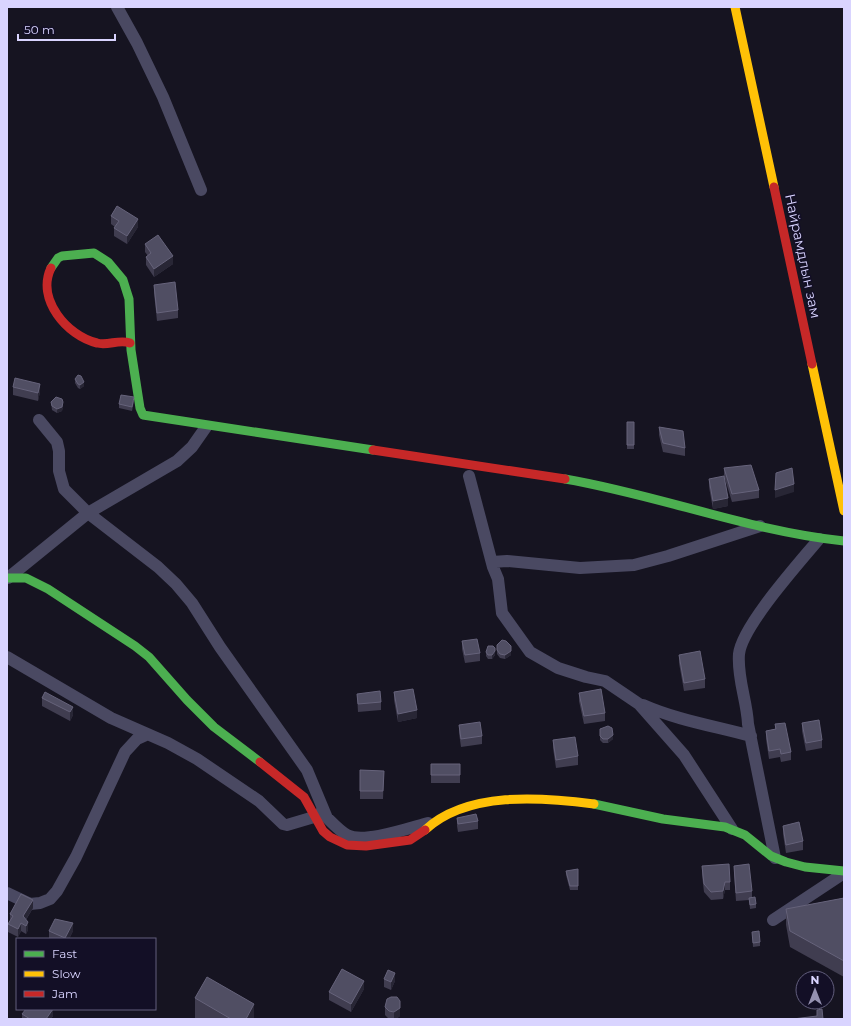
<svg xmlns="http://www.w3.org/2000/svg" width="851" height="1026" font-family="Montserrat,sans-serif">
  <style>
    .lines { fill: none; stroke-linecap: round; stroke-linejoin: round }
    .street { stroke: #4a4962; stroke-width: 12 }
    .fast { stroke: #4caf50; stroke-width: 9 }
    .slow { stroke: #ffc107; stroke-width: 9 }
    .jam { stroke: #c62828; stroke-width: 9 }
    .wall { fill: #403d50 }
    .shaded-wall { fill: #282635 }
    .building { fill: #504e63; stroke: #66637b }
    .labels { text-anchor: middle; stroke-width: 3; stroke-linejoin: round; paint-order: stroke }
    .street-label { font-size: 14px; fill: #d9d4ff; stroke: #130f26 }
  </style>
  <rect width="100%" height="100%" fill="#161421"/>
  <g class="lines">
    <path class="street" d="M117,7l20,36 26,54 38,93
      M206,427l-14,20 -15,14 -89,52 70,54 18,17 16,19 28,44 87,123 20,48
      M469,476l24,91 5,12 4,34 28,39 28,16 28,9 19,4 34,23 45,51 48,74
      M492,562l15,-1 73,7 54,-3 34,-9 92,-30
      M8,578l80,-65 -24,-24 -5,-18v-20l-2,-9 -18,-22
      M7,657l104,61 57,25 29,16 62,42 24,23 4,1 27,-8
      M643,705c34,15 71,21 108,31
      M321,812c8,7 17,18 26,23 17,9 62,-7 81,-12
      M775,858l-27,-134c-1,-23 -11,-46 -9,-70 3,-28 61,-92 80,-115
      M7,893l23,11 10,-1 10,-4 7,-8 19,-34 49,-105 12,-13 11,-5
      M773,920l71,-47"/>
    <path class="fast" d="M51,268l7,-10 4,-2 32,-3 14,9 15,18 6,19 2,51 9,58 3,7 230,35
      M565,479c94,16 184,52 279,62
      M7,578h19l22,11 87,57 14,11 38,43 27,27 46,35
      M594,804l69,15 62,8 20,8 26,21 15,6 19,5 39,4"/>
    <path class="slow" d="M735,7l39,180
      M812,364l32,147
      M425,830c42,-39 116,-33 169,-26"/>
    <path class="jam" d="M774,187l38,177
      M51,268c-15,31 16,68 46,75 11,3 22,-4 33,0
      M373,450l192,29
      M260,762l44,35 19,34 7,6 17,8 19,1 44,-6 15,-10"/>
  </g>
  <path class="wall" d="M111,216l27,11 -11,17 -13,-8v-8l1,-1 -4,-3z
    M145,244l28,20 -19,13 -8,-12v-8l2,-1 -3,-4z
    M154,285l24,25v8l-21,3 -3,-28z
    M75,379l9,7 -4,3 -2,-1 -3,-5z
    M13,387l27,5 -2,9 -25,-6z
    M134,401l-2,10 -13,-3v-4z
    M51,402l12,4 -1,5 -5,2 -5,-3z
    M627,422h7v27h-7z
    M659,427l26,21v8l-22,-4 -4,-17z
    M724,468l35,22v8l-27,4 -8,-26z
    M709,479l19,27 -15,3 -4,-22z
    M462,641l18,12v8l-15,2 -3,-14z
    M497,645l14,5v5l-6,4 -5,-1 -3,-4z
    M486,652l9,3 -3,4h-4l-2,-3z
    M679,655l26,24v9l-21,3 -5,-28z
    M45,692l28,23 -3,6 -28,-15v-8z
    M394,692l23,26 -19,4 -4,-22z
    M579,693l26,20v8l-21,3 -5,-23z
    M357,694l24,8v8l-23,2z
    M802,723l20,17v8l-16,3 -4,-20z
    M775,724l16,28v8l-10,2 -1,-5 -11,2 -3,-20v-8l9,-2z
    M459,725l23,11v8l-21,3 -2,-14z
    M600,729l13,10 -5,4h-5l-3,-3z
    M553,740l25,16v9l-22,3 -3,-20z
    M431,764h29v19h-29z
    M360,770l24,1 -1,28h-23z
    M457,818l21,3v8l-20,3 -1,-6z
    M783,826l20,15v9l-17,3 -3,-19z
    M702,866l28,16v8h-5l-2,9 -12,1 -7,-8 -2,-17z
    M734,866l18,25v6l4,7v4l-6,1 -1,-9 -13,1 -2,-27z
    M578,869v21h-8l-4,-15v-4z
    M844,898v79l-54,-30 -4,-22v-16z
    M33,908l-7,12 2,10 -2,4 -5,-3 -3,6 -10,-5v-8l2,-3v-7z
    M49,931h24l-4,8h-20z
    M752,932l8,10v4l-7,1z
    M384,979l11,2 -4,9 -7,-3z
    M364,989l-13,23 -22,-12v-8z
    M195,998l59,21h-59z
    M385,1007l15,9 -4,3h-7l-4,-4z
    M53,1009v7l-2,3h-29v-5z"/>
  <path class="shaded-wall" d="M138,219v8l-11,17v-8z
    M173,256v8l-19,13v-8z
    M84,382v4l-4,3v-4z
    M40,384v8l-2,9v-8z
    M63,402v4l-1,5 -5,2v-4z
    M794,484v8l-19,6v-8z
    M728,498v8l-15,3v-8z
    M511,646v9l-6,4v-4z
    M495,651v4l-3,4v-4z
    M73,707v8l-3,6v-9z
    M417,710v8l-19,4v-8z
    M613,735v4l-5,4v-4z
    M725,882v8l-2,9v-8z
    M33,900v8l-10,16v-8z
    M28,922v8l-2,4v-8z
    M21,923v8l-3,6v-8z
    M73,923v8l-4,8h-4z
    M395,973v8l-4,9v-8z
    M364,981v8l-13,23v-8z
    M400,1001v15l-4,3h-2v-7z
    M254,1004v15h-8z
    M53,1009v7l-2,3h-5z"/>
  <path class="building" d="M117,206l21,13 -11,17 -13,-8 5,-7 -8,-5z
    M158,235l15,21 -19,13 -8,-12 5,-4 -6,-9z
    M175,282l3,28 -21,3 -3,-28z
    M78,375l3,1 3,6 -4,3 -2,-1 -3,-5z
    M15,378l25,6 -2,9 -25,-6z
    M121,395l13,2 -2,10 -13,-3z
    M56,397l6,2 1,3 -1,5 -5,2 -5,-3 -1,-4z
    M627,422h7v23h-7z
    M659,427l24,4 2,17 -22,-5z
    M751,465l8,25 -27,4 -8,-26z
    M792,468l2,16 -19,6 1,-17z
    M724,476l4,22 -15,3 -4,-22z
    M477,639l3,14 -15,2 -3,-14z
    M502,640l4,1 5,5v5l-6,4 -5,-1 -3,-4v-5z
    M488,646h5l2,2v3l-3,4h-4l-2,-3z
    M700,651l5,28 -21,4 -5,-28z
    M413,689l4,21 -19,4 -4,-22z
    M601,689l4,24 -21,3 -5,-23z
    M380,691l1,11 -23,2 -1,-10z
    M45,692l28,15 -3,5 -28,-14z
    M819,720l3,20 -16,3 -4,-20z
    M480,722l2,14 -21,3 -2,-14z
    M785,723l6,29 -10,2 -1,-5 -11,2 -3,-20 10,-2 -1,-5z
    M608,726l4,2 1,7 -5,4h-5l-3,-3v-7z
    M575,737l3,19 -22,4 -3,-20z
    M431,764h29v11h-29z
    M360,770l24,1 -1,20h-23z
    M476,814l2,7 -20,3 -1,-6z
    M799,822l4,19 -17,4 -3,-19z
    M729,864l1,18h-5l-2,9 -12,1 -7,-8 -2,-18z
    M749,864l3,27 -16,2 -2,-27z
    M578,869v17h-8l-4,-15z
    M21,894l12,6 -10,16 5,6 -2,4 -5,-3 -3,6 -10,-5 5,-8 -3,-2z
    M755,897l1,7 -6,1 -1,-7z
    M844,898v63l-54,-30 -4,-22z
    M55,919l18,4 -8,15 -16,-7z
    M759,931l1,11 -7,1 -1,-11z
    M342,969l22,12 -13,23 -22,-12z
    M388,970l7,3 -4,9 -7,-3z
    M207,977l47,27 -8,15h-15l-36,-21z
    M391,997h6l3,4v7l-6,4 -5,-1 -4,-4 2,-8z
    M26,1009h27l-7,10h-16l-8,-5z
    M822,1009l1,10h-30l24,-3v-6z"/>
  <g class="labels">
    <g class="street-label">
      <text transform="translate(803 256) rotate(78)" y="5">Найрамдлын зам</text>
    </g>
  </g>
  <rect width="851" height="1026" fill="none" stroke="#d9d4ff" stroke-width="16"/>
  <rect x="16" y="938" width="140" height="72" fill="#130f26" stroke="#625e7d"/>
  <rect x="24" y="951" width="20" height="6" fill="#4caf50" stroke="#625e7d"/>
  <text x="52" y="958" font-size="12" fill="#d9d4ff">Fast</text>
  <rect x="24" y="971" width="20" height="6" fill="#ffc107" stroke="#625e7d"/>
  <text x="52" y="978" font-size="12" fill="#d9d4ff">Slow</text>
  <rect x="24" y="991" width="20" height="6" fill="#c62828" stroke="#625e7d"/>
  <text x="52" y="998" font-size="12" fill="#d9d4ff">Jam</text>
  <g transform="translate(815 990)"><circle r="19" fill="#130f26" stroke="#625e7d"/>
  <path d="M0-3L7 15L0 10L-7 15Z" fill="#9591b1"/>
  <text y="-6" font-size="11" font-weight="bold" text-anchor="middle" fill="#d9d4ff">N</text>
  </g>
  <path d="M18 34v6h97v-6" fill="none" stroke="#d9d4ff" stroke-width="2"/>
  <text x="24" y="34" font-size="12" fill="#d9d4ff" stroke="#130f26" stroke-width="3" paint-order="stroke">50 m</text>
</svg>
